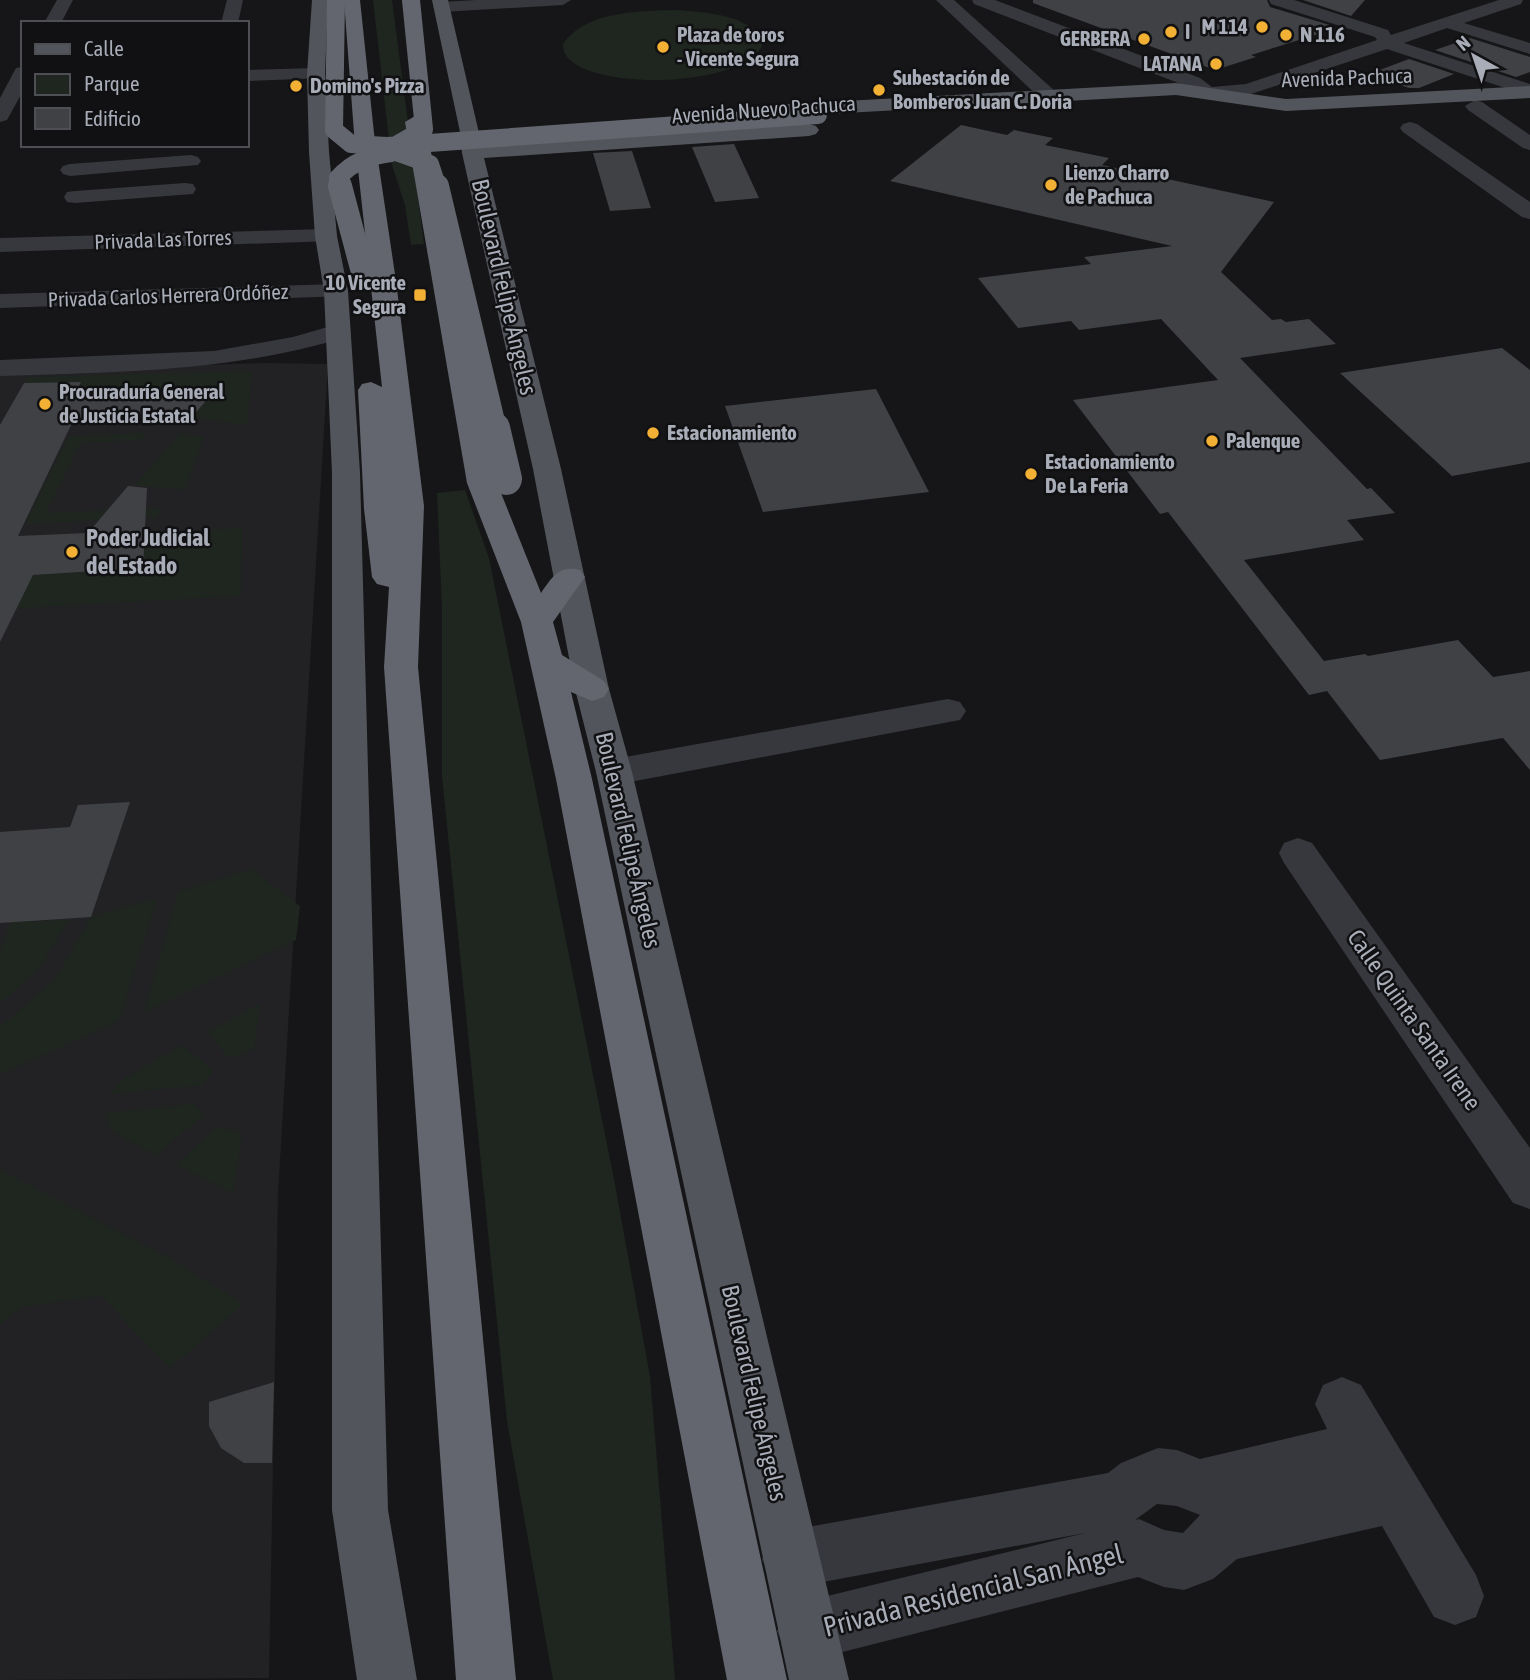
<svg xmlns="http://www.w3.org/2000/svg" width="1530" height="1680" font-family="'Asap Condensed',sans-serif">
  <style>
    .built { fill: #222225 }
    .green { fill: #1e261f }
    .building { fill: #404145 }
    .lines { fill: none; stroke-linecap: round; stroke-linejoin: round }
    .minor { fill: #37383d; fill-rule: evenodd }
    .major { fill: #53555c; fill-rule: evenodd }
    .highway { fill: #63666e; fill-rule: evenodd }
    .highway-bridge-far2 { stroke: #63666e; stroke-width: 18 }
    .highway-bridge-far1 { stroke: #63666e; stroke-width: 24 }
    .highway-bridge { stroke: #63666e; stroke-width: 32 }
    .poi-dot { fill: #f2b134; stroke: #111113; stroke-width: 2.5 }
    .labels { text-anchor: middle; stroke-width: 5; stroke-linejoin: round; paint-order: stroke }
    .far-poi-label { font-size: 21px; font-weight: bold; fill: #a8adb8; stroke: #111113; text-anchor: start }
    .far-street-label { font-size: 21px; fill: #a8adb8; stroke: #111113 }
    .street-label { font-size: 24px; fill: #a8adb8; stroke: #111113 }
    .poi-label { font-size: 24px; font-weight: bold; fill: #a8adb8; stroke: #111113; text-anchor: start }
    .near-street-label { font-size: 28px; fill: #a8adb8; stroke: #111113 }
  </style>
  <rect width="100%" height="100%" fill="#161618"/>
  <path class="built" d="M265,363l63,1 -50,829 -9,485 -269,2v-1308z"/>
  <path class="green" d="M373,0h19l32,244 -13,1 -6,-40 -13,-40z
    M679,10c29,3 67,4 85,30 -9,48 -177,53 -199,14 -1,-1 -2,-9 -2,-10 23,-34 79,-33 116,-34z
    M252,371l-5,54 -55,-8 24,-28 -140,3 4,-9h-56l3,-6z
    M145,433l-3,7 -62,3 -34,70 115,-5 -4,9 -132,7 44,-88z
    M180,433l24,4 -19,53 -50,-5z
    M465,490l24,68 124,616 37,202 25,304h-122l-46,-259 -65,-645v-168l-5,-115z
    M242,528l-1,68 -241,13 33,-34 110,-7 2,-38 28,2z
    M59,851l-27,71 37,-2 -30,49 -39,34v-52l36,-98z
    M251,869l49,37 -4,34 -152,72 34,-120z
    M157,898l-38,123 -119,53v-47l55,-48 36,-62z
    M260,1004l-6,45 -25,9 -22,-26z
    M182,1045l31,25 -10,15 -93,9 13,-15z
    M195,1104l9,11 -48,40 -45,-24 -6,-18z
    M216,1127l26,6 -9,60 -57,-28z
    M0,1170l166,86 78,48 -74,64 -69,-72 -80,11 -21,17z"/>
  <path class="building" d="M1033,0h234l3,7 63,19 -13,5 5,1 -74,23 5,2 -41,13 -182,-67z
    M1303,0h62l-14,16z
    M1470,38l60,19v15l-14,5 -81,-27z
    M1409,59l45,15 -35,14h-10l-40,-14z
    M961,125l46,10 7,-5 39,8 -8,7 64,13 -7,7 172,37 -53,70 51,48 9,-1 5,3 23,-3 27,25 -96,14 127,131 4,-1 24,25 -48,7 17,20 -120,20 80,101 41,-7 3,2 90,-16 35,37 37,-6v99l-27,-32 -123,22 -53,-69 -18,4 -141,-183 -8,2 -87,-114 145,-20 -57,-61 -82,11 -8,-9 -53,7 -40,-50 113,-14 -7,-7 88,-11 -282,-65z
    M734,144l25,54 -44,4 -23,-55z
    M632,151l19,57 -41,3 -17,-58z
    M1502,348l28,22v92l-78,14 -112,-103z
    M81,382l-5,10 141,-4 -25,29 -119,4 -55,115 70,-3 40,-47 19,2 -4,80 -110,7 -33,67v-217l24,-42z
    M876,389l53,103 -166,20 -38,-106z
    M130,802l-39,115 -91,6v-91l70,-5 8,-22z
    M274,1382l-2,81h-28l-23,-15 -12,-22v-24z"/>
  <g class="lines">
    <path class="minor" d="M57,0h16l-12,23h-17z
      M227,0h16l-5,23h-17z
      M476,0h95l-8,5 -122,7 -8,-5 8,-5z
      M936,0h18l102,92 3,4 -3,4h-14z
      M972,0h23l205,78 12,9 34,-3 131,-44 -2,-3 -104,-33 -2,-4h25l94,30 3,5 108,-35h24l-2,4 -57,19 66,20v11l-83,-26 -43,15 126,41v12l-143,-47 -139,46 -40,4 -22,-13 -212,-82z
      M23,67v24l-16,29 -7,2v-24l16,-30z
      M316,68l7,2 2,4 -2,4 -76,3v-11z
      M1475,100l7,2 48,33v15l-7,-2 -55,-38 -3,-4z
      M1410,122l7,2 113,78v17l-8,-2 -119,-85 -3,-4 3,-4z
      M191,155l7,2 3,4 -3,4 -128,11 -7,-2 -3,-4 3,-4 7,-2z
      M185,183l8,1 3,5 -3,5 -118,9 -8,-1 -3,-5 3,-5 8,-1z
      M326,229l8,2 3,5 -3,5 -334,11v-14z
      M336,284l9,2 3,5 -3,5 -345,12v-14z
      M338,324l9,3 4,5 -4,5c-117,35 -226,35 -347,39v-16l214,-9 79,-14z
      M948,699l12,3 6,9 -6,9 -346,65 -13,-4 -5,-9 5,-9 13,-4z
      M1298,838l14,5 218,305v61l-17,-6 -229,-340 -5,-10 5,-10z
      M1342,1377l19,8 115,190 8,21 -8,21 -21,8 -21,-8 -52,-91 -145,33 -24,20 -29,11 -20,-3 -26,-10 -331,84 -21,-9 -9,-21 9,-21 21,-9 278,-68 -294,55 -20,-9 -9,-20 9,-20 20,-9 317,-57 13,-10 37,-15 19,2 23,9 127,-30 -12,-25 8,-19zM1157,1504l20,2 23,9 -17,18 -19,-3 -25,-11 -4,1z"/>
    <path class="major" d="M312,0h16l-3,74 4,78 8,84 11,55 12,182 28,1037 29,170h-60l-25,-170v-1037l-8,-182 -9,-55 -6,-84 -2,-78z
      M432,0h16l34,146 327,-22 7,2 3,4 -3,4 -7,2 -325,22 77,311 48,220 23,83 217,908h-60l-193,-908 -21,-83 -42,-220 -71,-316 -2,-21z
      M1176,83l110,16 244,-13v12l-244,13 -110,-16 -404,22 -10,-6 10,-6z"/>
    <path class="highway" d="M344,0h16l14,133 22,148 28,225 -6,161 98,1013h-60l-72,-1013 5,-80 -12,-3 -5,-7 -8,-68 -6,-119 4,-6 9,-2 11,5 -28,-254z
      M415,116l10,6 72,361 44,110c12,-17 18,-28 39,-23l5,7 -32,45 9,33 42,26 5,8 -5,8 -12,4 -21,-9 21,87 195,901h-60l-171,-901 -35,-157 -54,-139 -62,-361z"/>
    <path class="highway-bridge-far2" d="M336,0l-2,130 17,14 36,2 431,-31
      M396,145l28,-16 -13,-129
      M399,153l31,11 8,24
      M341,188l-3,-10c15,-17 32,-22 53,-25"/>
    <path class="highway-bridge-far1" d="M340,186l24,90
      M437,186l58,244"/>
    <path class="highway-bridge" d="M494,428l12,51"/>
  </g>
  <g class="poi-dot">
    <circle cx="1262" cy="27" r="7"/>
    <circle cx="1171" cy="32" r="7"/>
    <circle cx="1286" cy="35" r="7"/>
    <circle cx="1144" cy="39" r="7"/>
    <circle cx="663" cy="47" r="7"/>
    <circle cx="1216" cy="64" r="7"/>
    <circle cx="296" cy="86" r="7"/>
    <circle cx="879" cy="90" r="7"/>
    <circle cx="1051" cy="185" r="7"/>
    <rect x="413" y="288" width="14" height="14" rx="3.5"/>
    <circle cx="45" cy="404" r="7"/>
    <circle cx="653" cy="433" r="7"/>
    <circle cx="1212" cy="441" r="7"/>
    <circle cx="1031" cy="474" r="7"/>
    <circle cx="72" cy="552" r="7"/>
  </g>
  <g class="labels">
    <g class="far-poi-label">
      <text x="1248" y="34" text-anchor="end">M 114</text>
      <text x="1185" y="39">I</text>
      <text x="677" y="42">Plaza de toros<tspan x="677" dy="24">- Vicente Segura</tspan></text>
      <text x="1300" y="42">N 116</text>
      <text x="1130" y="46" text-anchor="end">GERBERA</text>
      <text x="1202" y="71" text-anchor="end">LATANA</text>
      <text x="893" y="85">Subestación de<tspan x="893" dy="24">Bomberos Juan C. Doria</tspan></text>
      <text x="310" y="93">Domino's Pizza</text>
      <text x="1065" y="180">Lienzo Charro<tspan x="1065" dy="24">de Pachuca</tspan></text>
      <text x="406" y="290" text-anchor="end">10 Vicente<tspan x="406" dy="24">Segura</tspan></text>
      <text x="59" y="399">Procuraduría General<tspan x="59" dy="24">de Justicia Estatal</tspan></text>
      <text x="667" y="440">Estacionamiento</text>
      <text x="1226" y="448">Palenque</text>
      <text x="1045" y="469">Estacionamiento<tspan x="1045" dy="24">De La Feria</tspan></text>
    </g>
    <g class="far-street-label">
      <text transform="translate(1347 78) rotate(-2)" y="7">Avenida Pachuca</text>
      <text transform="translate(764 110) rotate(-4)" y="7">Avenida Nuevo Pachuca</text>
      <text transform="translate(163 240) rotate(-2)" y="7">Privada Las Torres</text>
      <text transform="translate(168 296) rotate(-2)" y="7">Privada Carlos Herrera Ordóñez</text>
    </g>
    <g class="street-label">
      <text transform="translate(504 287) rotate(77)" y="8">Boulevard Felipe Ángeles</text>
      <text transform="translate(628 840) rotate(77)" y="8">Boulevard Felipe Ángeles</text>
      <text transform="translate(1414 1020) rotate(55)" y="8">Calle Quinta Santa Irene</text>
      <text transform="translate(754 1393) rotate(77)" y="8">Boulevard Felipe Ángeles</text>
    </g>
    <g class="poi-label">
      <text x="86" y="546">Poder Judicial<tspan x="86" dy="28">del Estado</tspan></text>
    </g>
    <g class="near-street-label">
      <text transform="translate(973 1590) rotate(-14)" y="10">Privada Residencial San Ángel</text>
    </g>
  </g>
  <rect x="21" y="21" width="228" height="126" fill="#111113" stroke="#4d4f55" stroke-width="2"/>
  <rect x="35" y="44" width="35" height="10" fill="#53555c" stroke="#4d4f55" stroke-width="2"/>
  <text x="84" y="56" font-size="21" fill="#a8adb8">Calle</text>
  <rect x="35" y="74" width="35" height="21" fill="#1e261f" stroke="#4d4f55" stroke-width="2"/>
  <text x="84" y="91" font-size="21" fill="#a8adb8">Parque</text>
  <rect x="35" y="108" width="35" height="21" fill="#404145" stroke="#4d4f55" stroke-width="2"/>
  <text x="84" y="126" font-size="21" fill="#a8adb8">Edificio</text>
  <g transform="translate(1474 56) rotate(320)" stroke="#111113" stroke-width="5" paint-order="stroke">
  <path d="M0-5L12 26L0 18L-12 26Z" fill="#a8adb8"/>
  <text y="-10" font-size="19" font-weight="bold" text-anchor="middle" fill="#a8adb8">N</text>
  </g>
</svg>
